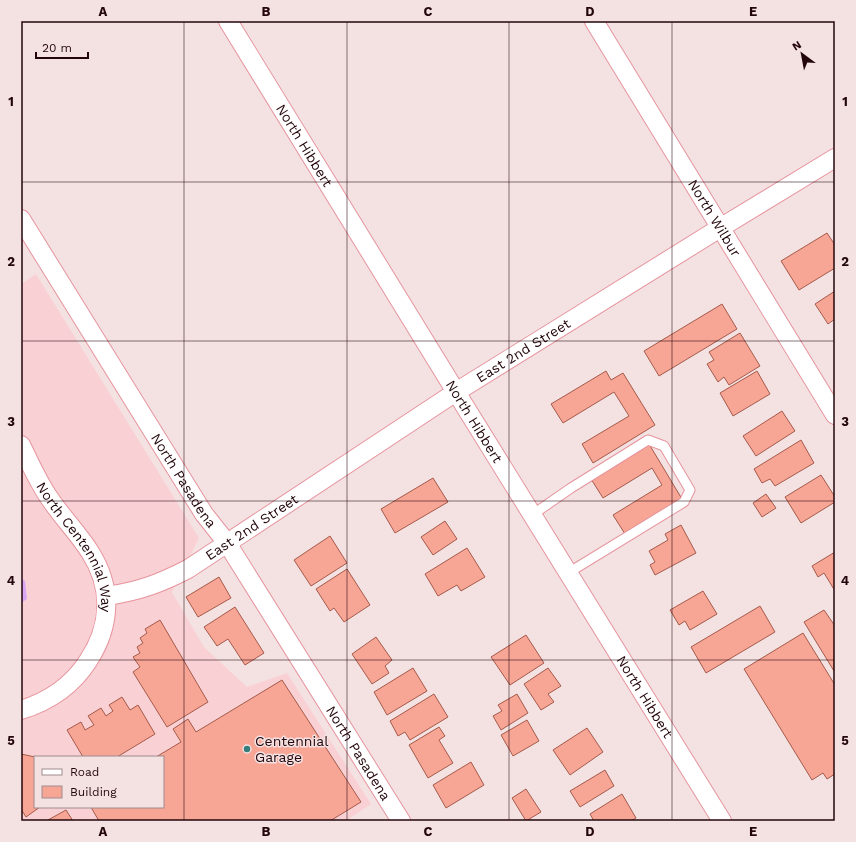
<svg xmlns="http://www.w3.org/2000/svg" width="856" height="842" font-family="'Work Sans',sans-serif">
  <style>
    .built { fill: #f9d1d4; fill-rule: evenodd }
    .water { fill: #d9a7f5 }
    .building { fill: #f7a594; stroke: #a55a4b }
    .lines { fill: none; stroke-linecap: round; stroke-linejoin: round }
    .service-casing { stroke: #e7949d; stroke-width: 11 }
    .minor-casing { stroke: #e7949d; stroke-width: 20 }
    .service { stroke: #fff; stroke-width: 9 }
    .minor { stroke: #fff; stroke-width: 18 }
    .grid { fill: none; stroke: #23060b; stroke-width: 1; stroke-opacity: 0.55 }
    .poi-dot { fill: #357e7c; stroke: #f4e2e3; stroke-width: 1.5 }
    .labels { text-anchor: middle; stroke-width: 3; stroke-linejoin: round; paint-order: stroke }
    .street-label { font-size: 14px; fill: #23060b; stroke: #f4e2e3 }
    .poi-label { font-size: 14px; fill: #23060b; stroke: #f4e2e3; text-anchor: start }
    .neatline { fill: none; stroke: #23060b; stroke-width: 1.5 }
    .grid-label { font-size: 13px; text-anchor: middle; font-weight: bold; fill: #23060b }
  </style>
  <rect width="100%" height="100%" fill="#f4e2e3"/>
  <path class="built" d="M36,274l163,264 -27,54 32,55 43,40 40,-14 84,131 -25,17h-325v-537zM35,757h128v50h-128z"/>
  <path class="water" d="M21,578l4,3 2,18 -6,4z"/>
  <path class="building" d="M827,233l8,12v23l-36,22 -18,-29z
    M835,291v28l-7,5 -13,-20z
    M722,304l15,25 -78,47 -15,-25z
    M740,333l20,33 -31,19 -5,-8 -6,5 -11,-18 7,-4 -5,-8z
    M606,371l5,9 12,-7 32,52 -62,38 -11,-19 47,-28 -15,-24 -51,31 -12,-19z
    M757,371l13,23 -37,22 -13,-23z
    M782,411l13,20 -39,25 -13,-20z
    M801,440l13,23 -39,23 -5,-7 -8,4 -8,-14z
    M649,444l33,55 -57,35 -12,-19 49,-30 -10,-17 -49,30 -12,-19z
    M821,475l14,22v5l-34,21 -16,-26z
    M433,478l15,24 -53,31 -14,-24z
    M766,494l10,14 -14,9 -9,-14z
    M445,521l12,18 -24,16 -12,-18z
    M681,525l15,28 -41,22 -5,-10 5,-3 -6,-11 19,-11 -3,-6z
    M330,536l17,27 -36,23 -17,-26z
    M467,548l18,29 -24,14 -4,-6 -19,11 -13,-22z
    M835,552v39l-11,-18 -6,4 -6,-11z
    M347,569l23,36 -26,17 -10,-14 -4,3 -14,-22z
    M219,577l12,21 -33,19 -12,-20z
    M703,591l14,23 -27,16 -5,-9 -6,4 -9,-15z
    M760,606l15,26 -69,41 -15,-26z
    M235,607l29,46 -19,12 -17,-26 -11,7 -13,-19z
    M824,610l11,16 -1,45 -30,-49z
    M160,620l48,82 -41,25 -34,-55 7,-5 -7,-10 7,-4 -3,-6 6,-4 -3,-5 7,-5 -2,-4z
    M803,633l32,52v89l-8,5 -4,-6 -11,7 -68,-111z
    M526,635l18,28 -34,22 -19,-28z
    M376,637l16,23 -7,6 4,7 -17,11 -20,-30z
    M413,668l14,23 -40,24 -13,-23z
    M548,668l13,18 -13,8 6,8 -13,8 -17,-26z
    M282,680l79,122 -31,19h-231l-7,-12v-2h71v-50h-7l25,-15 -8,-13 15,-10 8,13z
    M434,694l14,23 -38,23 -5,-8 -7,4 -8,-15z
    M517,694l11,19 -27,17 -8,-14 9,-5 -4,-6z
    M122,697l8,13 8,-5 17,29 -38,23h-34l-16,-27 14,-8 4,8 9,-5 -6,-9 13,-8 5,8 7,-5 -4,-6z
    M527,720l12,21 -26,15 -12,-21z
    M439,727l6,9 -6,4 14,23 -25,15 -19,-33z
    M587,728l16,24 -33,23 -17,-25z
    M21,754l14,3v50h5l-14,10 -5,-8z
    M471,762l13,23 -38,23 -13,-23z
    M605,770l9,16 -34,21 -10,-16z
    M526,789l15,23 -15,9 -14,-23z
    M622,794l14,24 -5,3h-37l-4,-7z
    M66,810l7,11h-25v-1z"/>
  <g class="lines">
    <defs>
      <path id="service" d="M532,515l39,-27 77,-48 16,6 26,44 -6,12 -116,71"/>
      <g id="minor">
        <path id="s1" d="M228,21l228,371 266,429"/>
        <path id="s2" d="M594,21l241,394"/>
        <path id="s3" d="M21,219l183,295 23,29 174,278"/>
        <path id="s4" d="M21,445c9,18 17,37 29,54 12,18 28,34 40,53 23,36 21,74 -2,109 -16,25 -38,40 -67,49"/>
        <path id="s5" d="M107,596c32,-5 52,-12 81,-27l268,-177 264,-164 115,-70"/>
      </g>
    </defs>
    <use href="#service" class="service-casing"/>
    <use href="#minor" class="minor-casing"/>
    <use href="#service" class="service"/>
    <use href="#minor" class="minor"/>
  </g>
  <path class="grid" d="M184,21v800M347,21v800M509,21v800M672,21v800M21,182h814M21,341h814M21,501h814M21,660h814"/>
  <circle class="poi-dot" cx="247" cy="749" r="4"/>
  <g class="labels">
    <g class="street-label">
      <text dy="5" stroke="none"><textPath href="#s1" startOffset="146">North Hibbert</textPath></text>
      <text dy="5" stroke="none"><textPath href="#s2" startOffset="231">North Wilbur</textPath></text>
      <text dy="5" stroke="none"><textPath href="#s5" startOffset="486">East 2nd Street</textPath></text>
      <text dy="5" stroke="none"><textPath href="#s1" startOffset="470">North Hibbert</textPath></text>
      <text dy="5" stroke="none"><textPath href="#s3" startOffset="308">North Pasadena</textPath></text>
      <text dy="5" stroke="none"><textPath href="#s5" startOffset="162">East 2nd Street</textPath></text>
      <text dy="5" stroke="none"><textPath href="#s4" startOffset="117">North Centennial Way</textPath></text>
      <text dy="5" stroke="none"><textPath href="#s1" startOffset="794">North Hibbert</textPath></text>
      <text dy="5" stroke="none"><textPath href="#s3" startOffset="632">North Pasadena</textPath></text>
    </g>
    <g class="poi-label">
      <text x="255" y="746">Centennial<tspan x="255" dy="16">Garage</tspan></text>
    </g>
  </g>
  <rect width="856" height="842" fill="none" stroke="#f4e2e3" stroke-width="44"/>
  <rect x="34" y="756" width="130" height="52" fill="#f4e2e3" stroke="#a08a8d"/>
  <rect x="42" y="769" width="20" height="6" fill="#ffffff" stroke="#a08a8d"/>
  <text x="70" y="776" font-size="12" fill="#23060b">Road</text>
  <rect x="42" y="786" width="20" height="12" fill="#f7a594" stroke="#a08a8d"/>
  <text x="70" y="796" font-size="12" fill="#23060b">Building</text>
  <g transform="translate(802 54) rotate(328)" stroke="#f4e2e3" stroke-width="3" paint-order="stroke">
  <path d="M0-3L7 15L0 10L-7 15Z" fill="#23060b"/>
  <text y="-6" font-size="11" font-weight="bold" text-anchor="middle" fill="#23060b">N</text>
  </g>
  <path d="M36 52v6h52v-6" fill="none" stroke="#23060b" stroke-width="2"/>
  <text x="42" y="52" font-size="12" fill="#23060b" stroke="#f4e2e3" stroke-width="3" paint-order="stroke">20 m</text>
  <rect x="22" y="22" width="812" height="798" class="neatline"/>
  <g class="grid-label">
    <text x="103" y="16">A</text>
    <text x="266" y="16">B</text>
    <text x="428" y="16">C</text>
    <text x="590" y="16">D</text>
    <text x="753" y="16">E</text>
    <text x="11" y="106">1</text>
    <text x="845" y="106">1</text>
    <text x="11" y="266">2</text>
    <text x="845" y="266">2</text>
    <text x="11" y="426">3</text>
    <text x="845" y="426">3</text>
    <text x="11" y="585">4</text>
    <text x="845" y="585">4</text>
    <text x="11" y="745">5</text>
    <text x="845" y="745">5</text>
    <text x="103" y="836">A</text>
    <text x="266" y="836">B</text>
    <text x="428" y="836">C</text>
    <text x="590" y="836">D</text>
    <text x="753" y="836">E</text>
  </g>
</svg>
